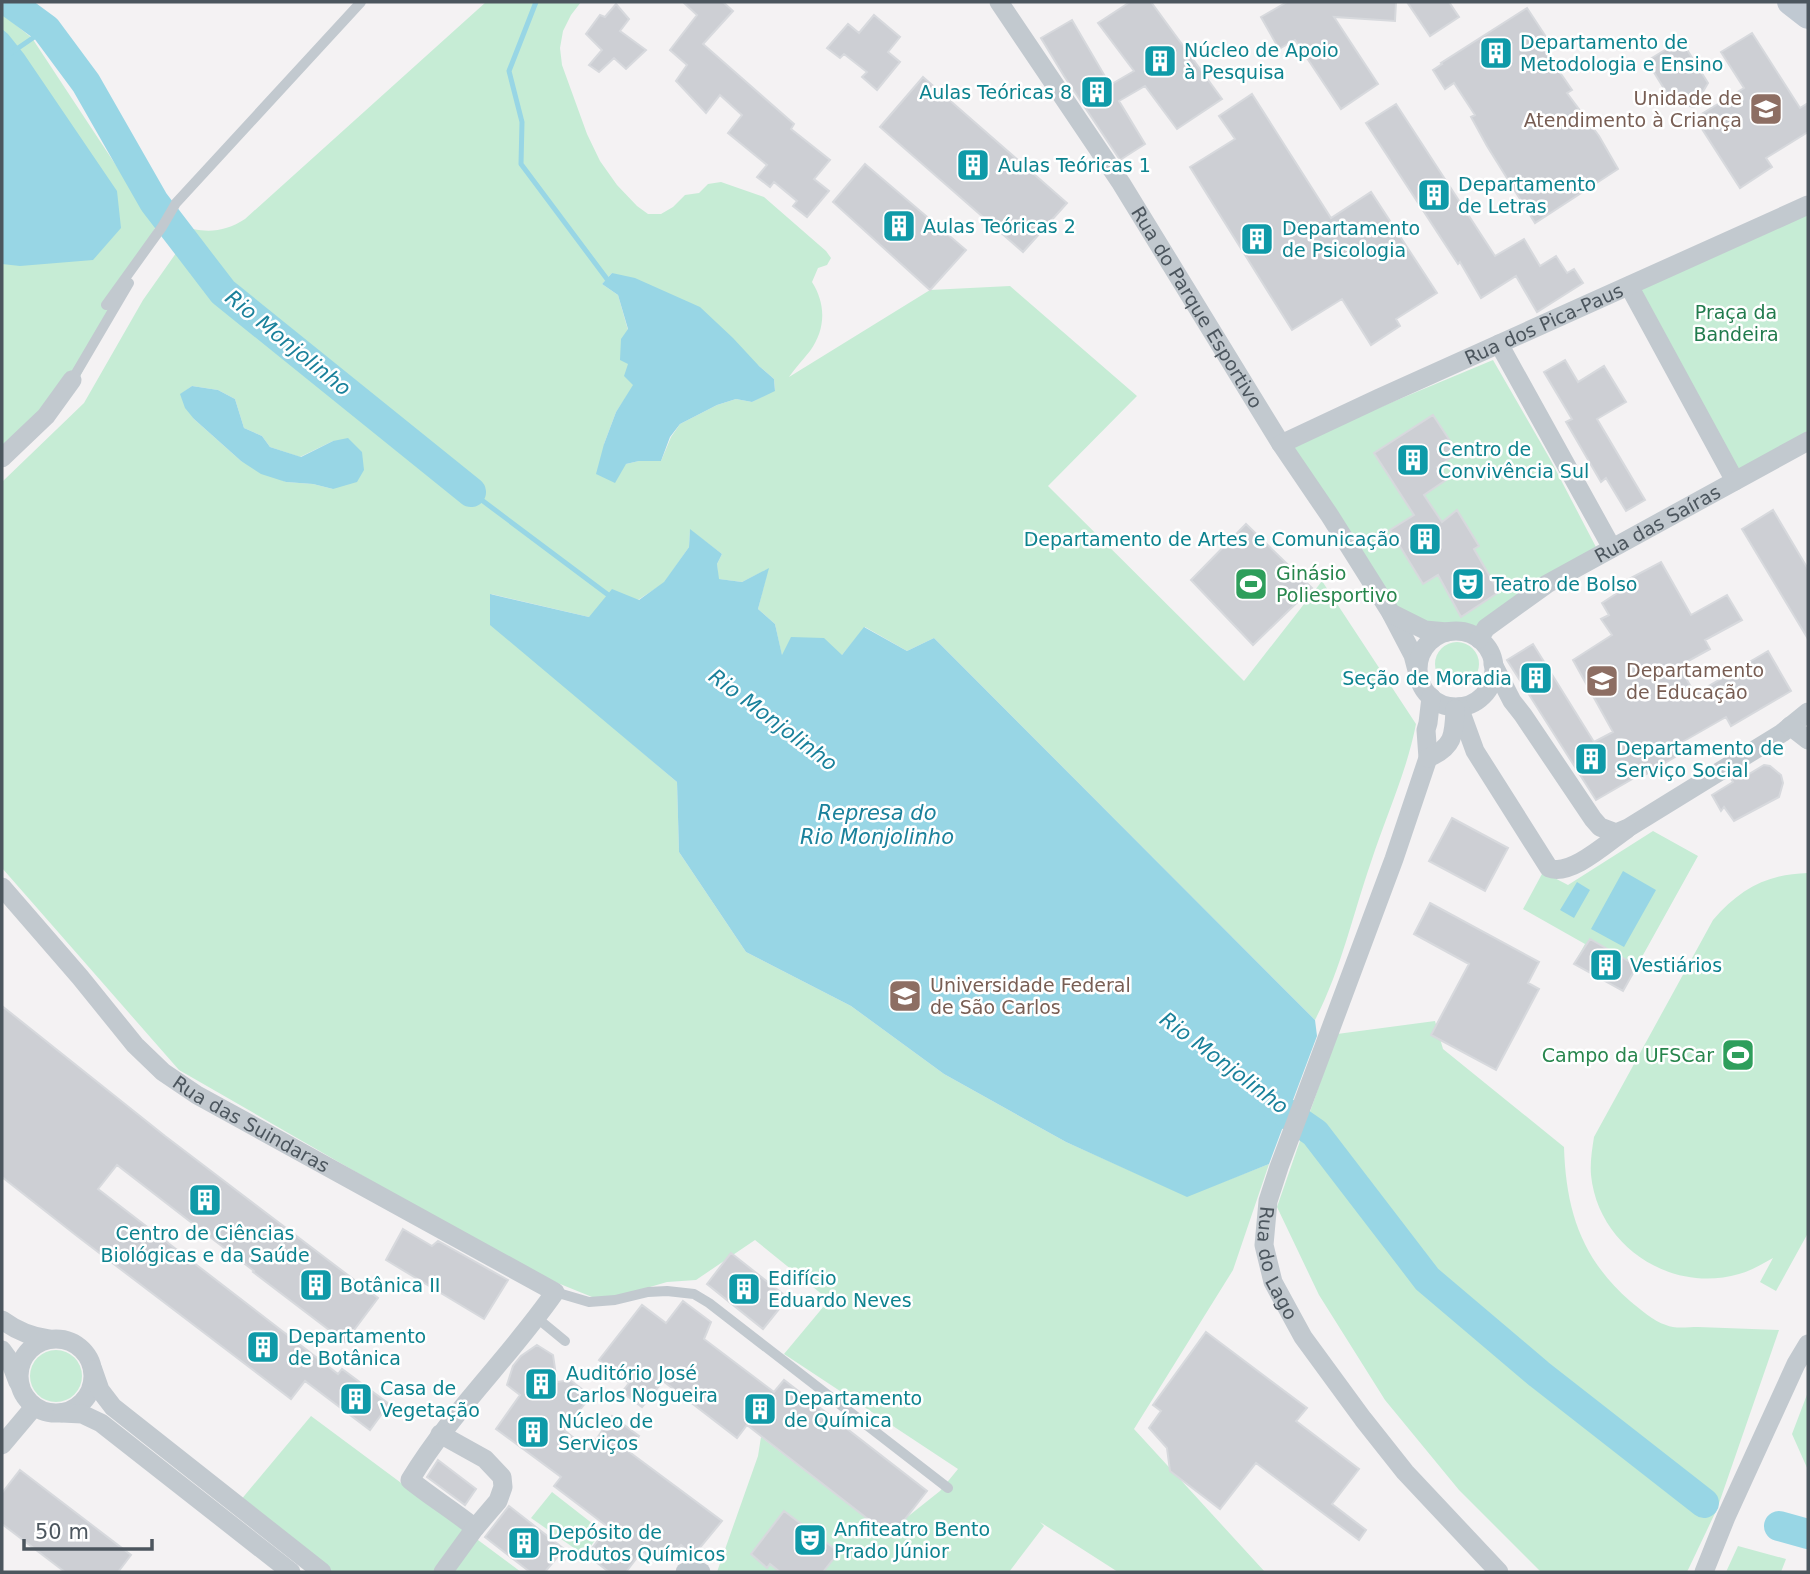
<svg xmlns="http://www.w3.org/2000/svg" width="1810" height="1574" font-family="'DejaVu Sans',sans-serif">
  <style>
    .green { fill: #c6ecd5; fill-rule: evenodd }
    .water { fill: #98d6e5 }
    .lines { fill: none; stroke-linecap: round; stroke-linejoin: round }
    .stream { stroke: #98d6e5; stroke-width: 5 }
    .river { stroke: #98d6e5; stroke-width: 30 }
    .building { fill: #cdcfd4; stroke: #d7d9dd; stroke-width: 2 }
    .lane { stroke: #c2c9cf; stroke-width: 10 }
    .street { stroke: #c2c9cf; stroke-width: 19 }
    .secondary { stroke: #c0c9d2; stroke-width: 26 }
    .labels { text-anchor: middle; stroke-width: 5; stroke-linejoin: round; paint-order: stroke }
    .culture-label { font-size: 19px; fill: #0d838f; stroke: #fff; text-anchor: start }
    .education-label { font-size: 19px; fill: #785e54; stroke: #fff; text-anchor: start }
    .street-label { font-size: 19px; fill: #4c565e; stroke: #fff }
    .park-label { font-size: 19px; fill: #217b4d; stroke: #fff }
    .leisure-label { font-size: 19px; fill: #27864d; stroke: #fff; text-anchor: start }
    .water-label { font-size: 21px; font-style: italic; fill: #1a819b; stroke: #fff }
  </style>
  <rect width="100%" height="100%" fill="#f4f2f3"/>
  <path class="green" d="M486,2h95l-10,13 -8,16 -3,17 2,17 25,69 13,27 17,24 20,21 11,8h13l12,-7 12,-12 14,-2 9,-9 13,-2 43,15 62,54 5,7 -4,7 -9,3 -6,14c14,22 14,47 -2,69 -7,9 -15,17 -21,26l141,-87 80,-4 127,110 -89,90 196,195 78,-100 94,143c-9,47 -30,92 -45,138 -18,52 -30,108 -56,158l-381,-382 -27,13 -42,-24 -23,28 -60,1 -7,-32 -17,-15 10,-40 -26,13 -24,-3 -1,-15 5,-10 -32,-24 -1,17 -25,36 -26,17 -49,17 -98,-23 132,142 54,46 2,70 67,100 105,54 93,68 122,68 121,54 82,-32 -36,106 -99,159 131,143h-147l-78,-50 4,4 -35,46h-292l41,-116 3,-19 130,100 15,-19 34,-27 18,-22 -174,-115 45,-54 -74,-60 -59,40 -29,2 -65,19 -74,-30 -349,-201 -177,-202v-386l82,-79 59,-103 50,-71c19,4 35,1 52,-10zM612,273l147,93 15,13 1,11 -23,12 -16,-3 -19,6 -37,19 -9,13 -10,24h-22l-13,3 -22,-20 12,-32 18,-27 -6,-21v-34l-10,-35 -16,-11zM192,386l26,4 17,9 9,29 18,8 8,11 30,10 33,-16v48l-20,-5 -27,-2 -45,-21 -47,-42 -13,-25z
    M2,14l30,24 124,188 -83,164 -71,64z
    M1808,211v222l-74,41 -97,-187z
    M1493,360l57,99 47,90 -124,82 -11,4 -64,-19 -111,-170z
    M1435 664a22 22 0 1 1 44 0a22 22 0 1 1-44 0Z
    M1653,831l45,25 -75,135 -49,-27 11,-20 -62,-35 20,-37 25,13z
    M1808,873v360l-32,58 -16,-9 13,-24c-11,6 -22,13 -34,16 -68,20 -141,-28 -148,-99 -1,-13 1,-25 3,-38l119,-217c27,-31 54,-46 95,-47z
    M1435,1021l8,28 121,98c2,63 17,111 66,154 10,8 23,20 36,24 8,4 22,2 32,2 27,1 54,2 81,3l-62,179 -30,63h-146l-82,-82 -74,-90 -66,-105 -42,-88 60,-173z
    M30 1376a26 26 0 1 1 52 0a26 26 0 1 1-52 0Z
    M1808,1392v78l-16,-36z
    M311,1416l210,156h-189l-92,-71z
    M552,1492l50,39 -18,24 -53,-37z
    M1738,1546l48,13 -5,13h-55z"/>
  <path class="water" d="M2,29l6,5 16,20 93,137 4,37 -28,32 -73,6 -18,-2z
    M612,273l23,5 65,29 33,31 26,28 15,13 1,12 -23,11 -16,-3 -19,6 -37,19 -10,13 -9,24h-22l-13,3 -11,19 -19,-9 8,-30 12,-32 17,-27 -9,-9 4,-12 -8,-4 1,-21 7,-10 -10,-34 -16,-11z
    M192,386l26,4 17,9 9,29 18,8 8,11 31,10 32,-16 15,-3 14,14 2,18 -7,12 -24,7 -20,-5 -27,-2 -25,-8 -20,-13 -47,-42 -9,-11 -5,-14z
    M690,529l32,25 -5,10 2,15 23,3 27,-14 -11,41 17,15 7,31 9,-18 33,1 18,17 22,-28 43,24 27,-13 381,382 2,16 -48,128 -82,33 -121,-55 -122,-68 -93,-68 -105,-54 -67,-100 -2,-70 -187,-157v-31l99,23 23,-28 27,11 25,-18 25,-35z
    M1623,871l33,19 -32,57 -33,-18z
    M1577,882l13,8 -16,28 -14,-8z"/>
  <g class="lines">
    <path class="stream" d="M536,2l-27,69 13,51 -1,42 86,115
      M2,59l44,-30
      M471,492l140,105"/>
    <path class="river" d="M9,2l37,27 40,54 68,119 69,90 248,200
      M1273,1104l42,29 112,146 112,95 165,129
      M1779,1526l29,8"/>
  </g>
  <path class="building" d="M683,2h40l10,9 -30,33 91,80 -3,5 39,31 -16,19 15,12 -22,26 -14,-11 4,-5 -23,-19 -4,5 -13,-10 10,-12 -39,-32 14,-18 -22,-20 -14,18 -30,-32 11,-16 -17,-15 27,-35z
    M1130,2h21l71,97 -45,30 -32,-43 -26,15 26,43 -25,16 -56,-84 -23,-38 31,-18 38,65 24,-14 -36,-48z
    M1287,2h109l-1,19 -61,-4 44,67 -37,25 -46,-69 -16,9 -18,-32z
    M1407,2h42l10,15 -29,19z
    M616,4l13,15 -9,12 26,19 -20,19 -12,-11 -15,14 -10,-7 13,-15 -16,-16 14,-19 5,2z
    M1527,8l23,35 -7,5 29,42 -5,3 32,43 19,33 -83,54 -48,-77 -16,-29 4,-2 -21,-32 -9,6 -12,-19 9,-6 -1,-1z
    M874,15l26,22 -12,15 12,10 -23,28 -15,-13 5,-5 -23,-18 -4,4 -13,-10 21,-24 11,9z
    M1752,33l48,75 8,-5v29l-42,26 6,9 -32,21 -45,-70 49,-30 -23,-36z
    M1681,40l27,43 -14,24 -21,-4 -26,-42z
    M923,77l144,126 -44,49 -143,-125z
    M1252,94l79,124 40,-26 66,101 -41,26 4,7 -29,19 -29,-46 -50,31 -102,-163 45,-28 -16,-23z
    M1396,104l99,152 29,-17 16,27 16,-10 11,17 7,-4 9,14 -46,29 -21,-36 -35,22 -21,-36 -2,2 -92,-141z
    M865,164l101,86 -36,40 -97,-88z
    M1565,360l13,22 26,-16 22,36 -29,17 48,81 -19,11 -20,-33 -5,4 -35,-60 6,-3 -28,-47z
    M1433,415l25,38 -21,14 9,13 -22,15 18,27 15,-12 22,36 -5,3 25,43 -38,25 -23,-42 -15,9 -33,-54 24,-15 -40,-62z
    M1773,510l35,59v70l-66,-110z
    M1246,524l66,64 -59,57 -62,-65z
    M1661,562l30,53 36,-20 15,25 -37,20 5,9 -31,17 16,28 73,-43 23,40 -60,35 -5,-9 -56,32 5,8 -32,19 -2,-2 -45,26 -89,-140 26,-16 61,98 19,-10 -40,-72 39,-25 -11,-16 8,-4 -7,-12 29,-19 -2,-5z
    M1764,765l6,1 11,9 2,8 -4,14 -45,24 -10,-14 -3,4 -9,-16 21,-13 -2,-3 16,-10 2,5z
    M1452,818l56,30 -23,43 -56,-30z
    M1430,903l109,59 -11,21 11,6 -43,81 -65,-35 38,-71 -55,-30z
    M1590,939l47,27 -14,25 -49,-27z
    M2,1006l163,130 213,162 -33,44 -92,-70 1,-1 -137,-106 -19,24 240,185 4,-5 47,35 -19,26 -65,-49 -14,18 -214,-163 -75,-59z
    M403,1229l29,17 6,-5 70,39 -24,39 -98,-59z
    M731,1253l57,45 -25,31 -56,-45z
    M683,1301l28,21 -7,17 70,53 10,-12 143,111 -36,46 -144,-112 -10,13 -74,-57 -21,26 -20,-15 7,-9 -30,-23 43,-55 24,18z
    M1206,1332l101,76 -11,13 63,48 -27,35 34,26 -7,10 -103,-77 -36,46 -50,-38 -3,-23 -18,-20 12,-17 -8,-6z
    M537,1345l16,10 4,27 13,-2 21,16 -27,34 25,20 23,-34 27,20 -11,15 94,70 -29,35 -12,-11 -6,6 -7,-6 -12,16 -14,-10 -16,21h-17l-22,-17 21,-28 -54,-41 7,-9 -65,-48 24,-34 -13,-10 6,-19 8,-10z
    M438,1460l38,29 -11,16 -38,-28z
    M20,1470l111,85 -13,17h-53l-63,-48v-31z
    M509,1506l55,43 -19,23h-15l-45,-35z
    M784,1511l55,41 -16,20h-43l-10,-8 -3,4 -16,-14z"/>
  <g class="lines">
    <path class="lane" d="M106,305l56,-78 14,-24 185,-201
      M72,380l57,-97
      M555,1292l34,10 26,-2 33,-8 19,-1 27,3 15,9 239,185
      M537,1318l28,23"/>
    <g class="street">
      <path id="s1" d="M999,2l122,181 160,261 49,72 61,97 22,42 5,19"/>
      <path d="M1629,286l106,195"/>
      <path d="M1499,344l113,204"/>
      <path id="s2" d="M1281,444l98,-46 429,-193"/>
      <path d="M2,458l44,-42 26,-36"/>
      <path d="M1391,613l34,17 22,2"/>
      <circle cx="1456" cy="669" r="38"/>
      <path id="s3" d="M1479,639l7,-11 61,-44 261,-143"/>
      <path d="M1493,664l19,37 11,14 70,104 7,8 16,6 12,-5 154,-95 26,-21"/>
      <path id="s4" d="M1431,697l-3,26 -2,7 2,28 -34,101 -115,308 -11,34 -4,44 9,37 30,55 60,82 42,53 94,100"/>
      <path d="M1459,707l16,44 74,117c22,9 60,-27 78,-39"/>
      <path d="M1790,726l18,14"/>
      <path d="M1428,758c26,-11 26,-23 27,-49"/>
      <path id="s5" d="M2,887l78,90 55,68 28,27 34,23 358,197c-45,65 -104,120 -145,188 21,17 44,31 65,48"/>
      <path d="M2,1320c15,11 29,17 47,19"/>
      <circle cx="56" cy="1376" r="37"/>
      <path d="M2,1350l8,11 8,21"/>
      <path d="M93,1370l7,20 13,17 209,165"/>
      <path d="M62,1413l20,1 19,9 190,149"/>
      <path d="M440,1434l45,25 17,18 1,10 -5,14 -23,27 -32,44"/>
      <path d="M2,1445l32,-38"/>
      <path d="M685,1572h16"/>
      <path d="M1704,1572l22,-55 70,-153 12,-20"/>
    </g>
    <path class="secondary" d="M1790,2l18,14"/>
  </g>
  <defs>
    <symbol id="building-square" viewBox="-11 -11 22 22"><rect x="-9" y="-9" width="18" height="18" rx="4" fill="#0f9aa8" stroke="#fff"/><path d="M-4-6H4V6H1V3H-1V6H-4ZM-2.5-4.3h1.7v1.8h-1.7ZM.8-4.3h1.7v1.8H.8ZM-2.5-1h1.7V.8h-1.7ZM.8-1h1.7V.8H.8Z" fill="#fff"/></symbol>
    <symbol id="school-square" viewBox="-11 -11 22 22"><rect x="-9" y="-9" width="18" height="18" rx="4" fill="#8d6e63" stroke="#fff"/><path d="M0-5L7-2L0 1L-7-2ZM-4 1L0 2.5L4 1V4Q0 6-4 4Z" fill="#fff"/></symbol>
    <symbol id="stadium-square" viewBox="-11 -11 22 22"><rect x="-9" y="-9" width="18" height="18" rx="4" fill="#2e9e5b" stroke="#fff"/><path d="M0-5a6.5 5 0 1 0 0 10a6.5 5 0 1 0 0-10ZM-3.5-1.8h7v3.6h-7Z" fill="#fff"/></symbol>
    <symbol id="theatre-square" viewBox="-11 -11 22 22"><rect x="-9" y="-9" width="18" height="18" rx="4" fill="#0f9aa8" stroke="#fff"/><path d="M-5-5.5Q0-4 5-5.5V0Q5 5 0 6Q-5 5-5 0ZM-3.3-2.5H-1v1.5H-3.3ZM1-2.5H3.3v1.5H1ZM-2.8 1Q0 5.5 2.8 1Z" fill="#fff"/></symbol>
    <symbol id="university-square" viewBox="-11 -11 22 22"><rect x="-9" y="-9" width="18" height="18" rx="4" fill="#8d6e63" stroke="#fff"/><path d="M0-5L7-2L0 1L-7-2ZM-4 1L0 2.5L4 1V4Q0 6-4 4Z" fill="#fff"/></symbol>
  </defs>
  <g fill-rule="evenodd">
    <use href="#building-square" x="1477" y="34" width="38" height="38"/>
    <use href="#building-square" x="1141" y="42" width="38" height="38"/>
    <use href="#building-square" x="1078" y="73" width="38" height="38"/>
    <use href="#school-square" x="1747" y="90" width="38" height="38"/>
    <use href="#building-square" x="954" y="146" width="38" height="38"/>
    <use href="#building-square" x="1415" y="176" width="38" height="38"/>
    <use href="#building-square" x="880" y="207" width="38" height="38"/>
    <use href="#building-square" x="1238" y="220" width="38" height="38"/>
    <use href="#building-square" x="1394" y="441" width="38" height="38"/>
    <use href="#building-square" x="1406" y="520" width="38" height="38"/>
    <use href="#stadium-square" x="1232" y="565" width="38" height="38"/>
    <use href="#theatre-square" x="1449" y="565" width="38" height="38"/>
    <use href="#building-square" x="1517" y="659" width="38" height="38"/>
    <use href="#university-square" x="1583" y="662" width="38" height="38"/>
    <use href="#building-square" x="1572" y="740" width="38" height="38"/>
    <use href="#building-square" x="1587" y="946" width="38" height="38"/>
    <use href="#university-square" x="886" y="977" width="38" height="38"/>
    <use href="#stadium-square" x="1719" y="1036" width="38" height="38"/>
    <use href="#building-square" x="186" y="1181" width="38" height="38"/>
    <use href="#building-square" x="297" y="1266" width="38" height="38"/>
    <use href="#building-square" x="725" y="1270" width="38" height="38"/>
    <use href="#building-square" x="244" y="1328" width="38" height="38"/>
    <use href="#building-square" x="522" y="1365" width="38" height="38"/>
    <use href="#building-square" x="337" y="1380" width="38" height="38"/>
    <use href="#building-square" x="741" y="1390" width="38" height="38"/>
    <use href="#building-square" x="514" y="1413" width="38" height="38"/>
    <use href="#theatre-square" x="791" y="1521" width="38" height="38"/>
    <use href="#building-square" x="505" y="1524" width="38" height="38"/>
  </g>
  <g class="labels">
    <g class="culture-label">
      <text x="1520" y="49">Departamento de<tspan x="1520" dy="22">Metodologia e Ensino</tspan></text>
      <text x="1184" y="57">Núcleo de Apoio<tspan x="1184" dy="22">à Pesquisa</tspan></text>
      <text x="1072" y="99" text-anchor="end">Aulas Teóricas 8</text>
      <text x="998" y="172">Aulas Teóricas 1</text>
      <text x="1458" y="191">Departamento<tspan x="1458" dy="22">de Letras</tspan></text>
      <text x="923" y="233">Aulas Teóricas 2</text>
      <text x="1282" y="235">Departamento<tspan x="1282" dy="22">de Psicologia</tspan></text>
      <text x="1438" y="456">Centro de<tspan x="1438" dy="22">Convivência Sul</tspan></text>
      <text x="1400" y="546" text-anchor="end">Departamento de Artes e Comunicação</text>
      <text x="1492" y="591">Teatro de Bolso</text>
      <text x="1512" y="685" text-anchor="end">Seção de Moradia</text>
      <text x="1616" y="755">Departamento de<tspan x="1616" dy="22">Serviço Social</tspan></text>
      <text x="1630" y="972">Vestiários</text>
      <text x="205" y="1240" text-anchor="middle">Centro de Ciências<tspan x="205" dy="22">Biológicas e da Saúde</tspan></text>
      <text x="768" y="1285">Edifício<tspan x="768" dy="22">Eduardo Neves</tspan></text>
      <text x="340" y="1292">Botânica II</text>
      <text x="288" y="1343">Departamento<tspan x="288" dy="22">de Botânica</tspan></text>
      <text x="566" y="1380">Auditório José<tspan x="566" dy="22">Carlos Nogueira</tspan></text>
      <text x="380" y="1395">Casa de<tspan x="380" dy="22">Vegetação</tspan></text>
      <text x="784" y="1405">Departamento<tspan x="784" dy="22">de Química</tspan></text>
      <text x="558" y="1428">Núcleo de<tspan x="558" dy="22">Serviços</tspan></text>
      <text x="834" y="1536">Anfiteatro Bento<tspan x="834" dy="22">Prado Júnior</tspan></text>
      <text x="548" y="1539">Depósito de<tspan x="548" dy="22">Produtos Químicos</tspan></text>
    </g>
    <g class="education-label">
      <text x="1742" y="105" text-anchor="end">Unidade de<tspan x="1742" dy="22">Atendimento à Criança</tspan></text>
      <text x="1626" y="677">Departamento<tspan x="1626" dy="22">de Educação</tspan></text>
      <text x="930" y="992">Universidade Federal<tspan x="930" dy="22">de São Carlos</tspan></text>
    </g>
    <g class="street-label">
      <text dy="7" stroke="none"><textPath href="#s1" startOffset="364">Rua do Parque Esportivo</textPath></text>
      <text dy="7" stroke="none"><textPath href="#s2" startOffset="289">Rua dos Pica-Paus</textPath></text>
      <text dy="7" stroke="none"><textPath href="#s3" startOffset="214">Rua das Saíras</textPath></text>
      <text dy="7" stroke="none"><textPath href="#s5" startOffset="348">Rua das Suindaras</textPath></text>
      <text dy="7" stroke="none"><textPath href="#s4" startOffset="597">Rua do Lago</textPath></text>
    </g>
    <g class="park-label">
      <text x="1736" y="319">Praça da<tspan x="1736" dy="22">Bandeira</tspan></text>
    </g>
    <g class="leisure-label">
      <text x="1276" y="580">Ginásio<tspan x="1276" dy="22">Poliesportivo</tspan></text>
      <text x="1714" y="1062" text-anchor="end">Campo da UFSCar</text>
    </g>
    <g class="water-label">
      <text transform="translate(288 343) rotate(39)" y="7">Rio Monjolinho</text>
      <text transform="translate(773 720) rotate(37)" y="7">Rio Monjolinho</text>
      <text x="877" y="820">Represa do<tspan x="877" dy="24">Rio Monjolinho</tspan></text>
      <text transform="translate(1224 1063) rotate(37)" y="7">Rio Monjolinho</text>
    </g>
  </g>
  <rect width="1810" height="1574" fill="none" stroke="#4c565e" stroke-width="7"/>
  <path d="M24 1539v10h128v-10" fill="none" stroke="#4c565e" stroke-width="3.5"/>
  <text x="35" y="1539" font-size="21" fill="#4c565e" stroke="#ffffff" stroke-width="5" paint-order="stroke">50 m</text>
</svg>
